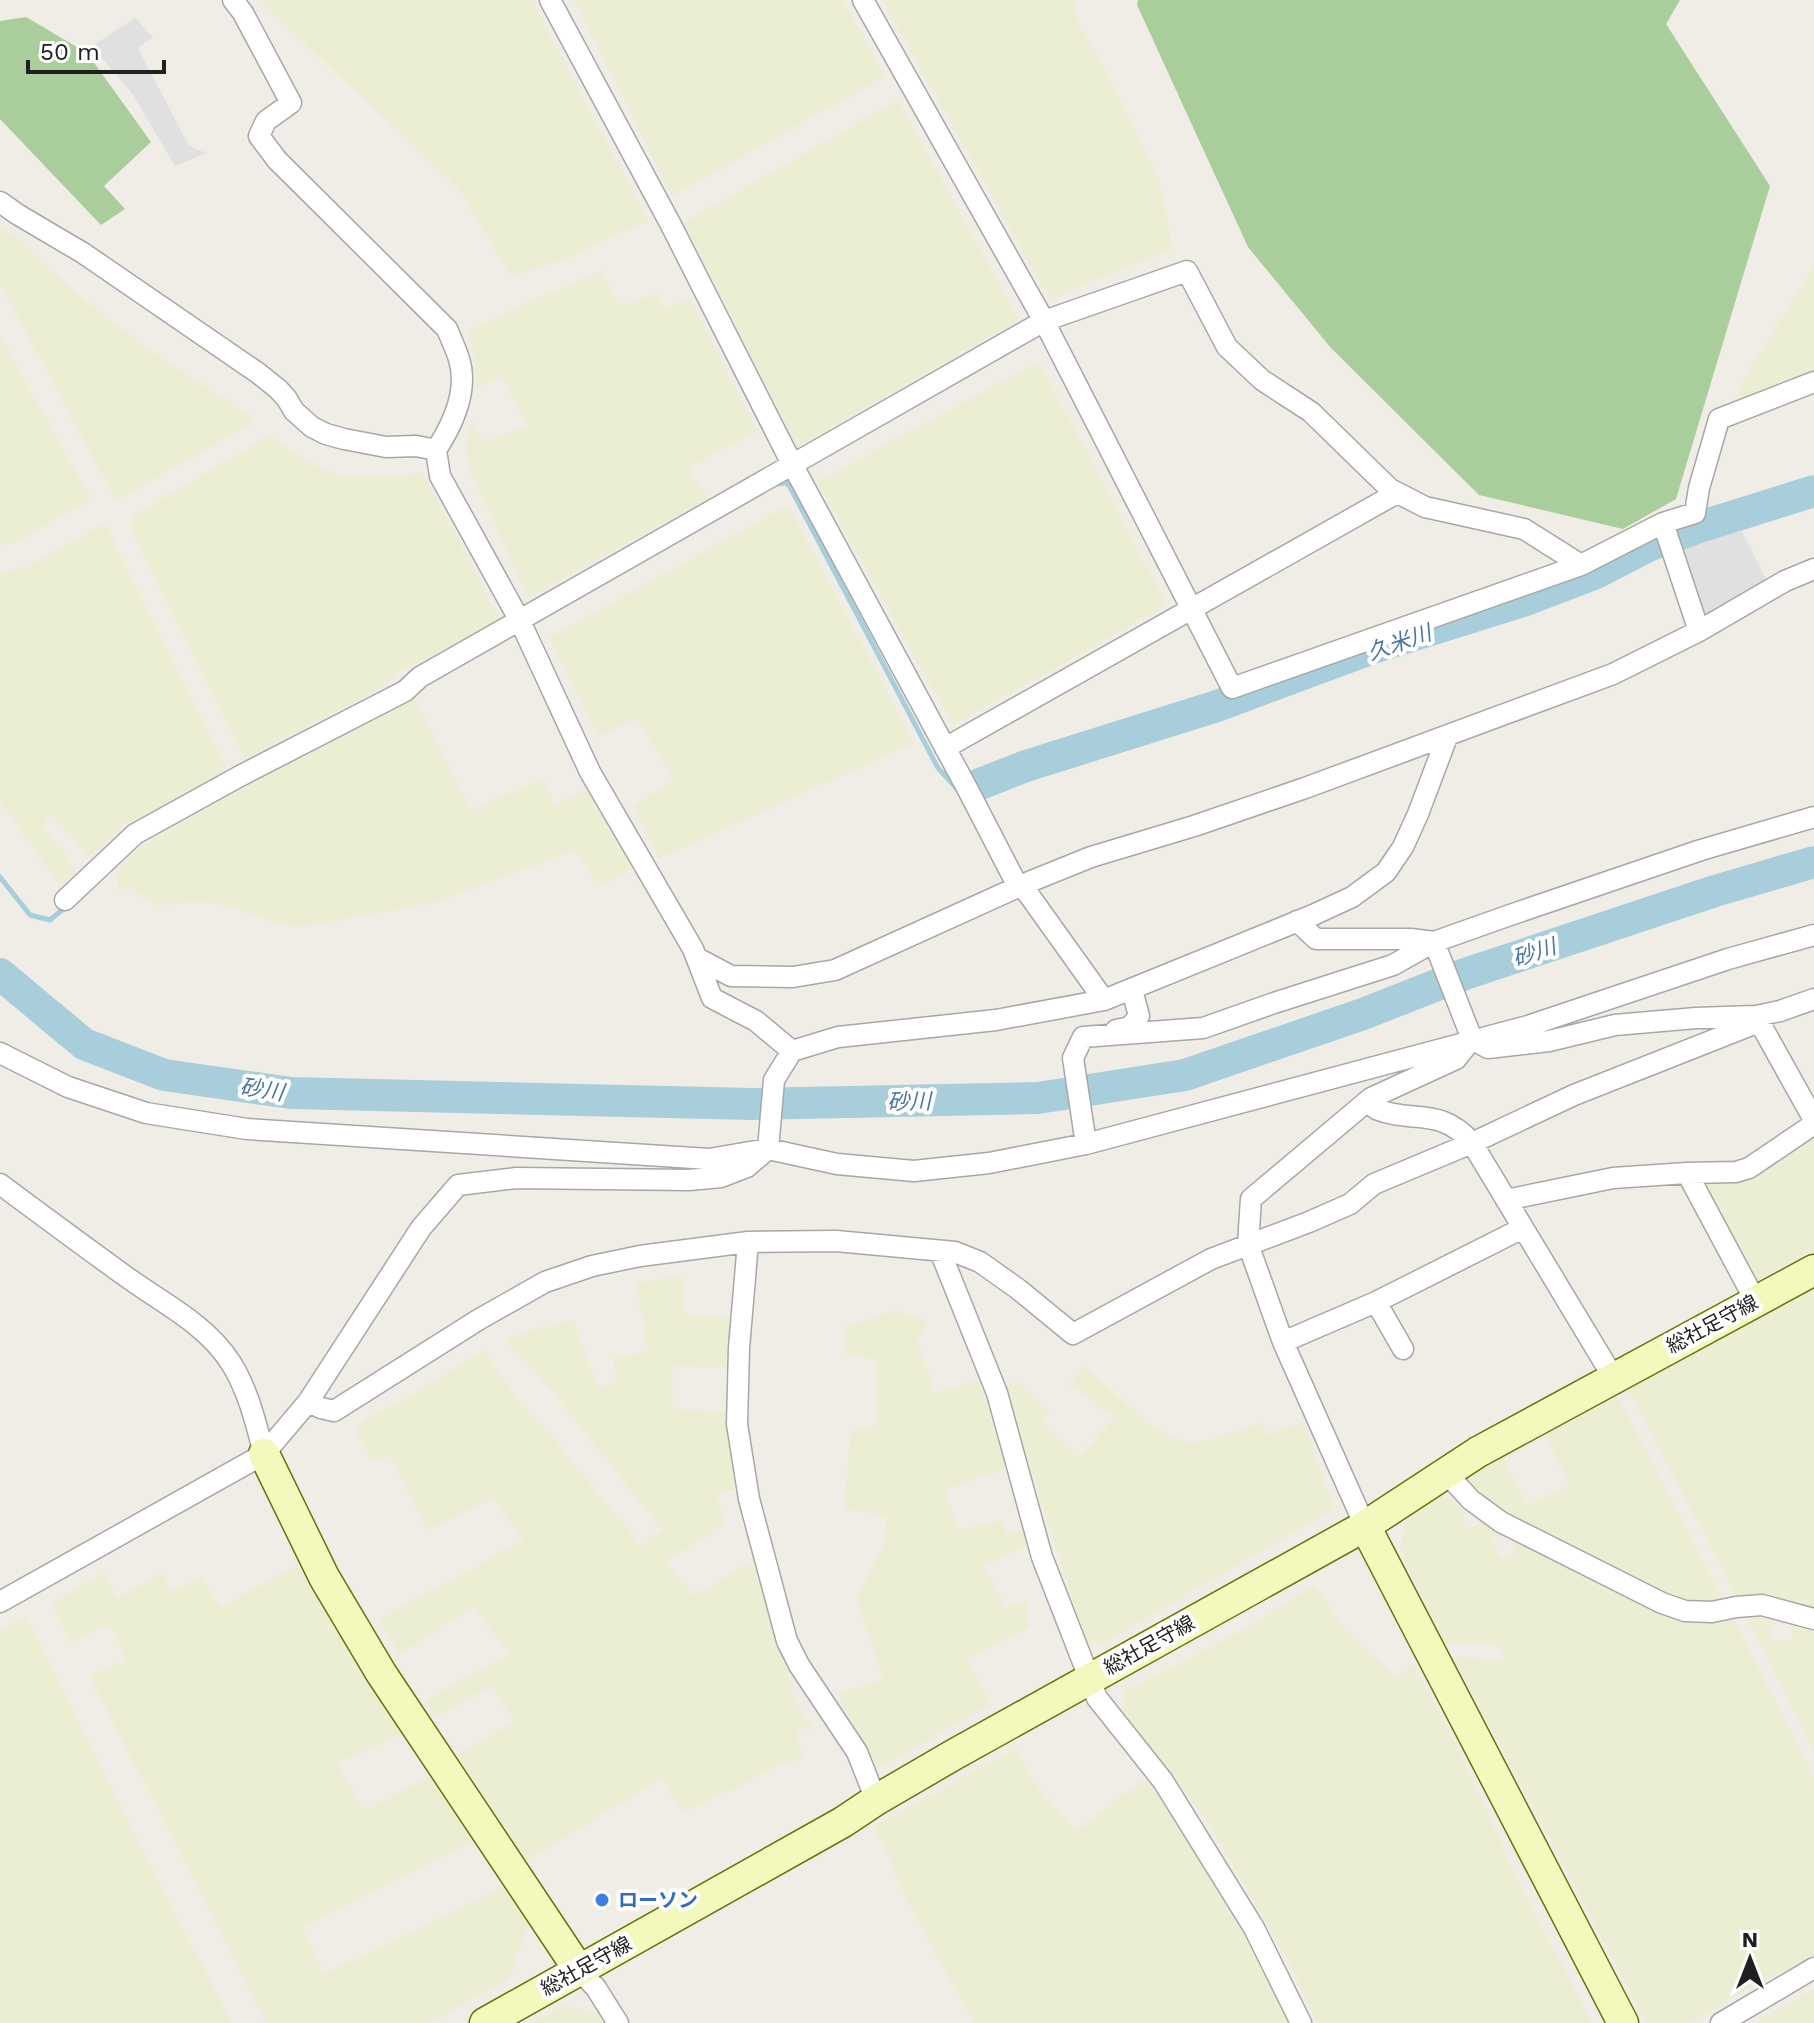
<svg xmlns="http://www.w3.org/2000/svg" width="1814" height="2023" font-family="'Work Sans','Noto Sans JP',sans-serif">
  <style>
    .farmland { fill: #ebeed2 }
    .forest { fill: #a9ce9c }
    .parking { fill: #e0e0e0 }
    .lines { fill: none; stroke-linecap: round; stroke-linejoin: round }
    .stream { stroke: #a8cedc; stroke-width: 5 }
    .river { stroke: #a8cedc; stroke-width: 32 }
    .street-casing { stroke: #a7a7a7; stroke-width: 23 }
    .secondary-casing { stroke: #657508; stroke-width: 33 }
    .street { stroke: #fff; stroke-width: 20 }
    .secondary { stroke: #f3f8bc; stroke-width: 30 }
    .shop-dot { fill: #3f7fe0; stroke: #fff; stroke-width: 3 }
    .labels { text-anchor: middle; stroke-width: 8; stroke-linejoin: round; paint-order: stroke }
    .street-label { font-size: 20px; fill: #202020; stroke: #fff }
    .shop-label { font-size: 20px; font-weight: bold; fill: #366cbe; stroke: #fff; text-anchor: start }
    .water-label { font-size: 22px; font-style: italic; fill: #4b75a5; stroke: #fff }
  </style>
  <rect width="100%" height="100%" fill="#f0ede6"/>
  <path class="farmland" d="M259,0h274l19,39 96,181 -80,38 -57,18 -53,-88z
    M574,0h269l42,76 -213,120z
    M882,0h192l6,27 27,45 53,110 12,66 -122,51z
    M898,100l121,220 -222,127 -113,-224z
    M2,225l88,80 65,49 101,66 -140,81 -116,-218v-56z
    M1814,267v108l-83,33 17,-36z
    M602,271l19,36 36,-14 8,16 25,-10 67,132 -69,37 20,31 -180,98 -57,-125 -6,-23 7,-27 11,21 44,-17 -24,-50 -27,13v-25l-9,-33 51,-24z
    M0,336l91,163 -73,42 -18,4z
    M1039,362l128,243 -214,120 -136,-243z
    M269,436l47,30 25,10 51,1 30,-5 79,149 -102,50 -14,14 -140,74 -114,-229 2,-14z
    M788,505l126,238 -255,115 -25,-53 41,-24 -38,-64 -39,20 -48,-99z
    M105,523l120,243v8l-101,51 -35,31 -39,-44 -7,13 34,47 -16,14 -61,-85v-229l28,-5z
    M415,699l55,112 73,-32 12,27 38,-20 48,79 -41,20 -25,-35 -141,53 -130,23h-16l-67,-22 -29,-3 -36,5 -24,-18 -14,2v-15l6,-13 16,-14 123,-73z
    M1810,1138l4,7v105l-58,31 -56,-103z
    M682,1276l2,40 46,1 -4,50 -54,-1 1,43 53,3 9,78 -19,4 9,30 -59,37 27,35 62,-35 42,144 16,22 -18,5 8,27 -23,5 -42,23 -54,25 -23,-33 -138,83 -65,-108 57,-32 -24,-36 -55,30 -11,-15 85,-47 -36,-48 -75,48 -19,-35 144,-79 -31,-42 -66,32 -37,-75 -18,7 -17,-33 17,-14 37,-18 75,-47 35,52 28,29 94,115 21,-16 -102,-130 -56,-62 69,-18 25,68 19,-5 -4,-27 35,-3 -12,-70z
    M1814,1285v325l-43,-13h-34l-111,-212z
    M894,1311l34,10 -11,19 18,54 43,-15 28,89 -62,22 15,40 44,-9 3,12 19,-3 3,15 -45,20 22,43 21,-7 3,26 -62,32 24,45 -116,66 -37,-77 45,-13 -26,-81 28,-56 1,-27 -42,-8 7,-77 24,-5v-66l-31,-8 2,-25z
    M1085,1366l58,54 36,21 19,2 63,-20 5,12 37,-12 31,86 -233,135 -15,-2 -81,-255 12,-6 33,33 -8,10 37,33 36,-39 -44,-34z
    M1615,1391l109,210 -19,5 -33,-4 -81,-41 -101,-56 -28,-28 40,-21 24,49 44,-19 -26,-55z
    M1439,1489l29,25 -8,3 9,12 15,-8 22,14 -15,4 10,19 15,-3 -6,-17 113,59 58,24 27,2 26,-3 80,158v177l-77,40 -47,28h-43l-190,-359 -2,-7 49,3 -5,-14 -22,-4 -32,1 -45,-92 5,-28 11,-16z
    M297,1566l106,168 -66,29 27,48 67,-35 43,64 -172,87 22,47 185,-89 21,34 -21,60 -81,44h-161l-178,-348 37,-14 -16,-37 -40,18 -19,-38 53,-31 13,25 46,-24 8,17 29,-14 21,30z
    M1314,1585l31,44 52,49 16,-14 40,74 65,142 74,143h-274l-33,-69 -82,-140 -80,-97v-25l121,-62z
    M26,1616l114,229 92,178h-232v-393z
    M1746,1616l24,2 1,22h22l-1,-16 22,7v118z
    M1016,1749l19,35 41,48 72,-56 98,158 44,89h-316l-69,-126 -21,-51 -11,-19z
    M1814,1989v34h-60z
    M566,2005l32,10 5,8h-72z"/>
  <path class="forest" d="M1138,0h542l-14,24 104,162 -94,313 -53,30 -144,-34 -148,-147 -83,-101 -111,-242z
    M26,17l61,36 64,89 -47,44 21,23 -24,16 -101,-106v-98z"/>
  <path class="parking" d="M135,18l18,19 -15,11 51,98 17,7 -31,13 -42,-71 -41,-49z
    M1738,524l30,59 -66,38 -24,-75z"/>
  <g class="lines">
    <path class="stream" d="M777,484l9,-1 4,4 148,281 20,22
      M0,877l30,38 20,5 17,-14"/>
    <path class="river" d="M980,784l46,-18 191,-60 156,-58 150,-47 73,-28 52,-27 51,-19 115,-36
      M0,974l84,70 80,31 127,18 461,11 286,-6 147,-23 178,-61 102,-40 250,-83 99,-29"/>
    <defs>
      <path id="street" d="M233,0l10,13 48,90 -25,18 -7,15 18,24 170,169c4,10 9,20 12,30 10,32 -6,65 -23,91l4,26 80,145 70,151 103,177 19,49 44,23 36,30
        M550,0l121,225 121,239 176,326 46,89 15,16 75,105
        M863,0l181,321 188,367 349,-123 82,-42 32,-10 4,-25 20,-69 95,-37
        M0,202l17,12 66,39 175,120 20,16 9,10 7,12 18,16 14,7 18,5 42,8 30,-1 20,4
        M1663,523l36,108
        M945,748l452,-255
        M65,900l70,-66 105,-58 165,-85 15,-14 624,-356 143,-50 40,76 35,33 49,32 79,77 35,18 99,22 57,36
        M1297,921l19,18h95l23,3
        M1434,942l38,97 16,9 61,-7 66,-16 81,-7 60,-2 24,-5 34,-12
        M697,958l34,18 62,1 42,-7 194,-88 62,-25 103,-31 111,-38 308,-114 86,-43 86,-50 29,-12
        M1756,1016l58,104
        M1116,1030l14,-3 9,-11 -7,-26
        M1083,1037l120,-9 71,-25 119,-38 41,-23 79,-28 188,-64 113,-33
        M1083,1037l-10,21 13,86
        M0,1053l68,34 78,26 101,16 462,30 59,-10 69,15 77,7 75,-8 97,-19 442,-118 200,-67 86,-24
        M1371,1098l5,11c37,15 64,-3 96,34l141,234
        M1687,1173l68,127
        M0,1184c43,32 85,63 128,94 36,26 78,46 103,85 17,27 25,60 33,91
        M1506,1200l107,-22 74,-5 49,-1 13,-4 65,-44
        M748,1242l-9,106 -2,76 12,75 38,142 12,24 58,87 19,48
        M940,1251l57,142 45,164 55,141 66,83 91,147 47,95
        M1376,1302l27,47
        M1283,1342l93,-40 147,-74
        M308,1402l13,6 13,3 144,-91 67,-38 47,-16 48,-10 108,-14 88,-1 119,11 25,10 38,27 55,45 138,-75 98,-37 41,-18 24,-20 98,-41 102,-48 185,-73
        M1446,1473l25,27 30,22 161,81 23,8 27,1 24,-5 26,-2 52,14
        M1365,1526l-82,-184 -35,-98 3,-45 120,-101 85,-39 16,-20
        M0,1602l264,-148 44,-52 113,-174 37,-43 58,-7 173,2 32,-3 26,-10 21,-18 6,-69 18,-29 46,-14 158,-17 108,-20 209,-85 39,-18 34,-25 17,-25 15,-33 29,-77
        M579,1970l17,18 22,35
        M1721,2023l93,-55"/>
      <path id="secondary" d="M264,1454l60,123 57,96 198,297
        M1365,1526l258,497
        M485,2023l358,-201 33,-22 79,-46 410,-228 113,-74 336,-182"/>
    </defs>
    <use href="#street" class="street-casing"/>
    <use href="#secondary" class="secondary-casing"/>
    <use href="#street" class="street"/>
    <use href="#secondary" class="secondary"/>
  </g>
  <circle class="shop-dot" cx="602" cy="1900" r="8"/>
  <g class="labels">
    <g class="street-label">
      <text transform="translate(1712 1324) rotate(-28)" y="7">総社足守線</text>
      <text transform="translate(1149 1645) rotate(-29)" y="7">総社足守線</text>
      <text transform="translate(586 1966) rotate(-29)" y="7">総社足守線</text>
    </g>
    <g class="shop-label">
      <text x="618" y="1907">ローソン</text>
    </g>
    <g class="water-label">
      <text transform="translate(1399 642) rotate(-19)" y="8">久米川</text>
      <text transform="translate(1534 952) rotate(-18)" y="8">砂川</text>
      <text transform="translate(262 1089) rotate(8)" y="8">砂川</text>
      <text transform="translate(909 1101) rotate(-1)" y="8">砂川</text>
    </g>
  </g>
  <g transform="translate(1750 1959)" stroke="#ffffff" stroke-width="6" paint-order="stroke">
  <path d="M0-6L14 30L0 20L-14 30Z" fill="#202020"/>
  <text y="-12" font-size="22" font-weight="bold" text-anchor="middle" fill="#202020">N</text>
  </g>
  <path d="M28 60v12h136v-12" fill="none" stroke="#202020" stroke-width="4"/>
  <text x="40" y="60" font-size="24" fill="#202020" stroke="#ffffff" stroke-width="6" paint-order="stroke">50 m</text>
</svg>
